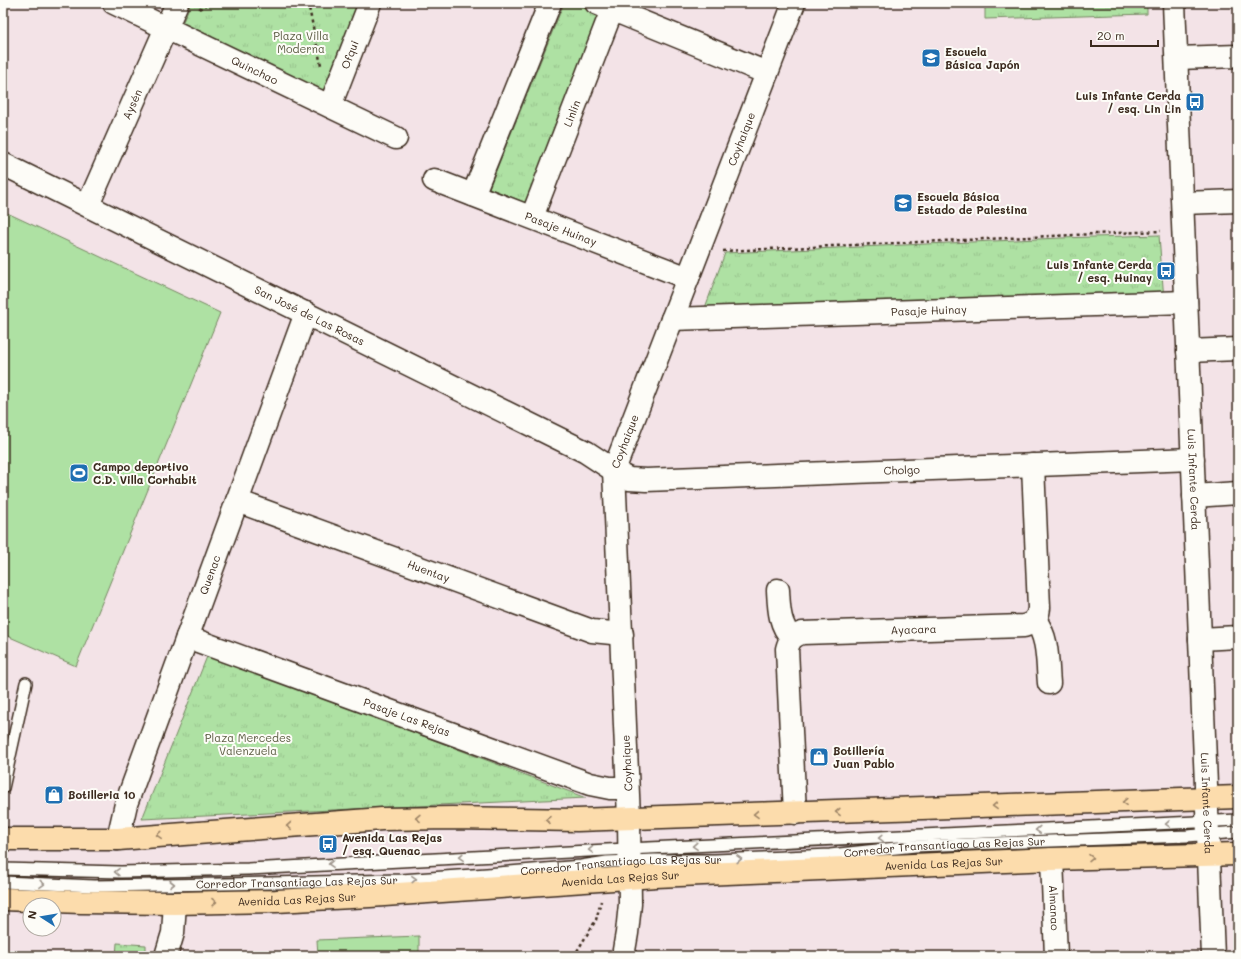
<svg xmlns="http://www.w3.org/2000/svg" width="1241" height="959" font-family="Mali,sans-serif">
  <style>
    .grass { fill: url(#grass-tufts); stroke: #748660 }
    .pitch { fill: #aee1a3; stroke: #748660 }
    .lines { fill: none; stroke-linecap: round; stroke-linejoin: round }
    .lane-casing { stroke: #3b2a1e; stroke-width: 14 }
    .street-casing { stroke: #3b2a1e; stroke-width: 25 }
    .secondary-casing { stroke: #3b2a1e; stroke-width: 25 }
    .primary-casing { stroke: #3b2a1e; stroke-width: 25 }
    .path { stroke: #3b2a1e; stroke-width: 2.5; stroke-dasharray: 3 3; stroke-linecap: butt }
    .lane { stroke: #fdfcf7; stroke-width: 11 }
    .street { stroke: #fdfcf7; stroke-width: 22 }
    .secondary { stroke: #fdfcf7; stroke-width: 22 }
    .primary { stroke: #fcdcac; stroke-width: 22 }
    .oneway { stroke: #9c8365 }
    .oneway2 { stroke: #9c938a }
    .labels { text-anchor: middle; stroke-width: 4; stroke-linejoin: round; paint-order: stroke }
    .park-label { font-size: 11px; fill: #58583f; stroke: #fdfcf7 }
    .poi-label { font-size: 11px; font-weight: bold; fill: #3b2a1e; stroke: #fdfcf7; text-anchor: start }
    .street-label { font-size: 11px; fill: #3b2a1e; stroke: #fdfcf7 }
  </style>
  <defs>
    <pattern id="grass-tufts" width="24" height="20" patternUnits="userSpaceOnUse"><rect width="24" height="20" fill="#aee1a3"/><path d="M3 7l-1-3M5 7V3M7 7l1-3M15 17l-1-3M17 17v-4M19 17l1-3" fill="none" stroke="#97c18c"/></pattern>
  </defs>
  <rect width="100%" height="100%" fill="#f3e3e7"/>
  <filter id="ink" filterUnits="userSpaceOnUse"><feTurbulence type="fractalNoise" baseFrequency=".025" numOctaves="2"/><feDisplacementMap in="SourceGraphic" scale="8" xChannelSelector="R" yChannelSelector="G"/><feConvolveMatrix kernelMatrix="1 2 1 2 8 2 1 2 1" color-interpolation-filters="sRGB"/></filter>
  <g filter="url(#ink)">
    <path class="grass" d="M191,3h167l-36,91 -141,-68z
      M564,3h13l28,11 -78,189 -38,-15z
      M985,3h162v11l-162,5z
      M1159,235l5,65 -462,16 23,-63 336,-15z
      M208,654l378,144 -444,21z
      M117,943l29,2v11h-30z"/>
    <path class="pitch" d="M3,211l217,102 -144,353 -73,-32z
      M419,936v20h-101l-1,-16z"/>
    <g class="lines">
      <defs>
        <g id="lane">
          <path d="M3,788l23,-105"/>
          <path d="M3,869l118,3 127,-3 359,-19 631,-30"/>
          <path id="s1" d="M3,882l91,4 129,-2 178,-4 86,-6 94,-8 26,-4 48,-2h60l115,-5 85,-9 272,-10 51,-4"/>
        </g>
        <g id="street">
          <path id="s2" d="M114,3l282,135"/>
          <path d="M596,3l171,70"/>
          <path d="M1177,58l61,-2"/>
          <path id="s3" d="M330,106l40,-103"/>
          <path id="s4" d="M3,164l583,288 35,23 8,4 17,1 547,-21"/>
          <path id="s5" d="M434,180l254,98"/>
          <path d="M473,195l77,-192"/>
          <path d="M1183,203l55,-2"/>
          <path id="s6" d="M88,205l89,-202"/>
          <path id="s7" d="M532,217l80,-207"/>
          <path id="s8" d="M672,319l514,-17"/>
          <path d="M1188,351l50,-2"/>
          <path d="M1194,496l44,-3"/>
          <path id="s9" d="M237,501l355,130 30,3"/>
          <path d="M778,590c1,18 1,35 14,48"/>
          <path d="M1035,620c14,18 12,42 14,63"/>
          <path id="s10" d="M187,637l403,147 20,4h17"/>
          <path d="M1200,639l38,-2"/>
          <path id="s11" d="M795,813l-8,-164c2,-9 6,-13 15,-16l222,-7c10,-3 14,-8 15,-18l-6,-143"/>
          <path id="s12" d="M629,818l-15,-348 180,-467"/>
          <path id="s13" d="M118,839l8,-35 180,-491"/>
          <path id="s14" d="M1052,859l4,97"/>
          <path d="M166,956l7,-23 2,-30"/>
        </g>
        <g id="secondary">
          <path id="s15" d="M1174,3l39,953"/>
          <path d="M623,956l4,-23 3,-29 -1,-86"/>
        </g>
        <g id="primary">
          <path d="M3,839h115l264,-20 70,-1 125,2 661,-23"/>
          <path id="s16" d="M3,899l78,3 94,1 101,-2 94,-5 286,-20 396,-17 186,-5"/>
        </g>
      </defs>
      <use href="#lane" class="lane-casing"/>
      <use href="#street" class="street-casing"/>
      <use href="#secondary" class="secondary-casing"/>
      <use href="#primary" class="primary-casing"/>
      <path class="path" d="M308,3l13,62
        M199,9l10,-6
        M723,251l438,-20
        M574,956l22,-36 5,-19"/>
      <use href="#lane" class="lane"/>
      <use href="#street" class="street"/>
      <use href="#secondary" class="secondary"/>
      <use href="#primary" class="primary"/>
    </g>
    <defs><path id="oneway-chevron" d="M-2-3.5L2.5 0L-2 3.5" fill="none" stroke-width="1.6" stroke-linecap="round" stroke-linejoin="round"/></defs>
    <g class="oneway">
      <use href="#oneway-chevron" transform="translate(1125 802) rotate(178)"/>
      <use href="#oneway-chevron" transform="translate(995 806) rotate(178)"/>
      <use href="#oneway-chevron" transform="translate(838 812) rotate(178)"/>
      <use href="#oneway-chevron" transform="translate(756 814) rotate(179)"/>
      <use href="#oneway-chevron" transform="translate(418 818) rotate(179)"/>
      <use href="#oneway-chevron" transform="translate(548 820) rotate(-180)"/>
      <use href="#oneway-chevron" transform="translate(289 826) rotate(176)"/>
      <use href="#oneway-chevron" transform="translate(159 835) rotate(176)"/>
      <use href="#oneway-chevron" transform="translate(1091 858) rotate(-1)"/>
      <use href="#oneway-chevron" transform="translate(214 902) rotate(-1)"/>
    </g>
    <g class="oneway2">
      <use href="#oneway-chevron" transform="translate(1168 824) rotate(177)"/>
      <use href="#oneway-chevron" transform="translate(1038 830) rotate(177)"/>
      <use href="#oneway-chevron" transform="translate(881 838) rotate(177)"/>
      <use href="#oneway-chevron" transform="translate(695 846) rotate(177)"/>
      <use href="#oneway-chevron" transform="translate(591 850) rotate(177)"/>
      <use href="#oneway-chevron" transform="translate(461 857) rotate(177)"/>
      <use href="#oneway-chevron" transform="translate(739 859) rotate(-2)"/>
      <use href="#oneway-chevron" transform="translate(331 864) rotate(177)"/>
      <use href="#oneway-chevron" transform="translate(117 872) rotate(-179)"/>
      <use href="#oneway-chevron" transform="translate(414 879) rotate(-3)"/>
      <use href="#oneway-chevron" transform="translate(42 884) rotate(2)"/>
      <use href="#oneway-chevron" transform="translate(172 884)"/>
    </g>
  </g>
  <defs>
    <symbol id="school-square" viewBox="-11 -11 22 22"><rect x="-9" y="-9" width="18" height="18" rx="4" fill="#1f6fb2" stroke="#fdfcf7"/><path d="M0-5L7-2L0 1L-7-2ZM-4 1L0 2.5L4 1V4Q0 6-4 4Z" fill="#fff"/></symbol>
    <symbol id="bus-square" viewBox="-11 -11 22 22"><rect x="-9" y="-9" width="18" height="18" rx="4" fill="#1f6fb2" stroke="#fdfcf7"/><path d="M-5-6H5V4H4V6H2V4H-2V6H-4V4H-5ZM-3.5-4V0h7V-4ZM-3.5 1.2v1.5H-2V1.2ZM2 1.2v1.5H3.5V1.2Z" fill="#fff"/></symbol>
    <symbol id="stadium-square" viewBox="-11 -11 22 22"><rect x="-9" y="-9" width="18" height="18" rx="4" fill="#1f6fb2" stroke="#fdfcf7"/><path d="M0-5a6.5 5 0 1 0 0 10a6.5 5 0 1 0 0-10ZM-3.5-1.8h7v3.6h-7Z" fill="#fff"/></symbol>
    <symbol id="shop-square" viewBox="-11 -11 22 22"><rect x="-9" y="-9" width="18" height="18" rx="4" fill="#1f6fb2" stroke="#fdfcf7"/><path d="M-5-2.5h2.3a2.7 3.5 0 0 1 5.4 0H5L5.5 6h-11ZM-1.5-2.5h3a1.5 2.3 0 0 0-3 0Z" fill="#fff"/></symbol>
  </defs>
  <g fill-rule="evenodd">
    <use href="#school-square" x="920" y="47" width="22" height="22"/>
    <use href="#bus-square" x="1184" y="91" width="22" height="22"/>
    <use href="#school-square" x="892" y="192" width="22" height="22"/>
    <use href="#bus-square" x="1155" y="260" width="22" height="22"/>
    <use href="#stadium-square" x="68" y="462" width="22" height="22"/>
    <use href="#shop-square" x="808" y="746" width="22" height="22"/>
    <use href="#shop-square" x="43" y="784" width="22" height="22"/>
    <use href="#bus-square" x="317" y="833" width="22" height="22"/>
  </g>
  <g class="labels">
    <g class="park-label">
      <text x="301" y="40">Plaza Villa<tspan x="301" dy="13">Moderna</tspan></text>
      <text x="248" y="742">Plaza Mercedes<tspan x="248" dy="13">Valenzuela</tspan></text>
    </g>
    <g class="poi-label">
      <text x="945" y="56">Escuela<tspan x="945" dy="13">Básica Japón</tspan></text>
      <text x="1181" y="100" text-anchor="end">Luis Infante Cerda<tspan x="1181" dy="13">/ esq. Lin Lin</tspan></text>
      <text x="917" y="201">Escuela Básica<tspan x="917" dy="13">Estado de Palestina</tspan></text>
      <text x="1152" y="269" text-anchor="end">Luis Infante Cerda<tspan x="1152" dy="13">/ esq. Huinay</tspan></text>
      <text x="93" y="471">Campo deportivo<tspan x="93" dy="13">C.D. Villa Corhabit</tspan></text>
      <text x="833" y="755">Botillería<tspan x="833" dy="13">Juan Pablo</tspan></text>
      <text x="68" y="799">Botilleria 10</text>
      <text x="342" y="842">Avenida Las Rejas<tspan x="342" dy="13">/ esq. Quenac</tspan></text>
    </g>
    <g class="street-label">
      <text dy="4" stroke="none"><textPath href="#s3" startOffset="55">Ofqui</textPath></text>
      <text dy="4" stroke="none"><textPath href="#s2" startOffset="156">Quinchao</textPath></text>
      <text dy="4" stroke="none"><textPath href="#s6" startOffset="110">Aysén</textPath></text>
      <text dy="4" stroke="none"><textPath href="#s7" startOffset="111">Linlín</textPath></text>
      <text dy="4" stroke="none"><textPath href="#s12" startOffset="703">Coyhaique</textPath></text>
      <text dy="4" stroke="none"><textPath href="#s5" startOffset="136">Pasaje Huinay</textPath></text>
      <text dy="4" stroke="none"><textPath href="#s8" startOffset="257">Pasaje Huinay</textPath></text>
      <text dy="4" stroke="none"><textPath href="#s4" startOffset="342">San José de Las Rosas</textPath></text>
      <text dy="4" stroke="none"><textPath href="#s12" startOffset="379">Coyhaique</textPath></text>
      <text dy="4" stroke="none"><textPath href="#s4" startOffset="974">Cholgo</textPath></text>
      <text dy="4" stroke="none"><textPath href="#s15" startOffset="477">Luis Infante Cerda</textPath></text>
      <text dy="4" stroke="none"><textPath href="#s9" startOffset="204">Huentay</textPath></text>
      <text dy="4" stroke="none"><textPath href="#s13" startOffset="280">Quenac</textPath></text>
      <text dy="4" stroke="none"><textPath href="#s11" startOffset="299">Ayacara</textPath></text>
      <text dy="4" stroke="none"><textPath href="#s10" startOffset="234">Pasaje Las Rejas</textPath></text>
      <text transform="translate(627 763) rotate(-93)" y="4">Coyhaique</text>
      <text dy="4" stroke="none"><textPath href="#s15" startOffset="801">Luis Infante Cerda</textPath></text>
      <text dy="4" stroke="none"><textPath href="#s1" startOffset="943">Corredor Transantiago Las Rejas Sur</textPath></text>
      <text dy="4" stroke="none"><textPath href="#s16" startOffset="942">Avenida Las Rejas Sur</textPath></text>
      <text dy="4" stroke="none"><textPath href="#s1" startOffset="619">Corredor Transantiago Las Rejas Sur</textPath></text>
      <text dy="4" stroke="none"><textPath href="#s16" startOffset="618">Avenida Las Rejas Sur</textPath></text>
      <text dy="4" stroke="none"><textPath href="#s1" startOffset="294">Corredor Transantiago Las Rejas Sur</textPath></text>
      <text dy="4" stroke="none"><textPath href="#s16" startOffset="294">Avenida Las Rejas Sur</textPath></text>
      <text dy="4" stroke="none"><textPath href="#s14" startOffset="49">Almanao</textPath></text>
    </g>
  </g>
  <rect width="1241" height="959" fill="none" stroke="#fdfcf7" stroke-width="16"/>
  <rect x="8" y="8" width="1225" height="943" fill="none" stroke="#3b2a1e" stroke-width="1.5" filter="url(#ink)"/>
  <g transform="translate(42 917) rotate(282)"><circle r="19" fill="#fdfcf7" stroke="#afa8a0"/>
  <path d="M0-3L7 15L0 10L-7 15Z" fill="#1f6fb2"/>
  <text y="-6" font-size="11" font-weight="bold" text-anchor="middle" fill="#3b2a1e">N</text>
  </g>
  <path d="M1091 40v6h67v-6" fill="none" stroke="#3b2a1e" stroke-width="2"/>
  <text x="1097" y="40" font-size="12" fill="#3b2a1e" stroke="#fdfcf7" stroke-width="3" paint-order="stroke">20 m</text>
</svg>
